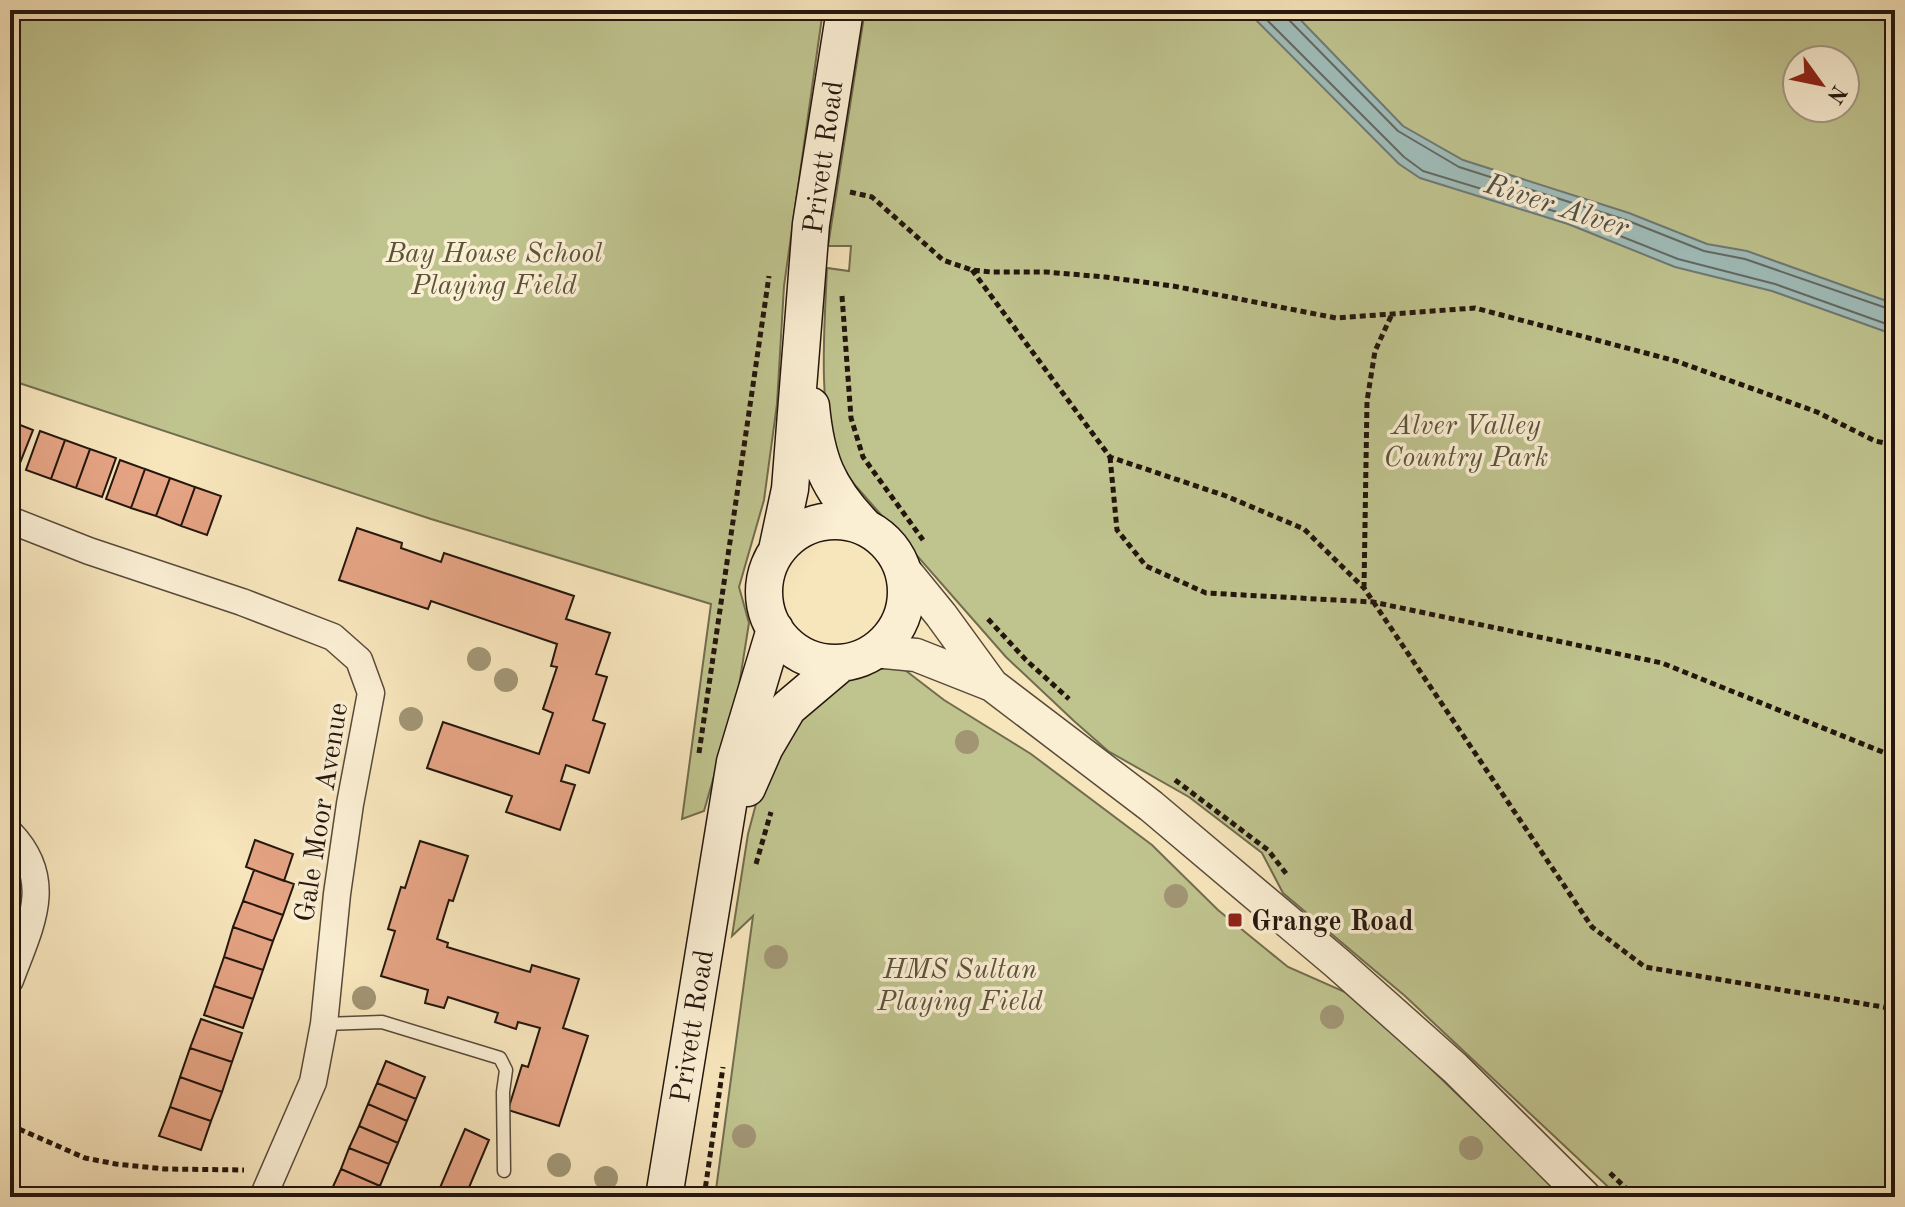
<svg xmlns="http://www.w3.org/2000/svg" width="1905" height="1207" font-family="'Old Standard TT',serif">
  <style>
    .green { fill: #bfc38e; stroke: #726c4e; stroke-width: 2; fill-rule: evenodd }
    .water { fill: #a0bdba; stroke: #6e7a75; stroke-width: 2 }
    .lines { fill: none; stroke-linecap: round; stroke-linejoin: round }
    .shore { stroke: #626a64; stroke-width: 2 }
    .building { fill: #e5a484; stroke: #24160d; stroke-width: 2 }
    .service-casing { stroke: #594a39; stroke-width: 15 }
    .minor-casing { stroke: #594a39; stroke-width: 29 }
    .tertiary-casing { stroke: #594a39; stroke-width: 35 }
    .secondary-casing { stroke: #24160d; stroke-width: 39 }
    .path { stroke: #24160d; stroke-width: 5; stroke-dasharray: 6 4; stroke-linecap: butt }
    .service { stroke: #faeed3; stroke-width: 12 }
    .minor { stroke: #faeed3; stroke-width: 26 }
    .tertiary { stroke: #faeed3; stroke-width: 32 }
    .secondary { stroke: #faeed3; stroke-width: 36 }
    .tree { fill: #a19574 }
    .poi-dot { fill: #8f2418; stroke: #faeed3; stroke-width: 3 }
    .labels { text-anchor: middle; stroke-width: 7; stroke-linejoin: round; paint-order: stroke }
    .street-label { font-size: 28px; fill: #24160d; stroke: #faeed3 }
    .park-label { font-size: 28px; font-style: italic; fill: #5a533a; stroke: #faeed3 }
    .poi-label { font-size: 28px; font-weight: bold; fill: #24160d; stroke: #faeed3; text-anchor: start }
    .water-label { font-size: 30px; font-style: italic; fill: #4f504a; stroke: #faeed3 }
  </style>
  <rect width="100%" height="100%" fill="#f7e5bc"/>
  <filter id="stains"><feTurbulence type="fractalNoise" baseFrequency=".0025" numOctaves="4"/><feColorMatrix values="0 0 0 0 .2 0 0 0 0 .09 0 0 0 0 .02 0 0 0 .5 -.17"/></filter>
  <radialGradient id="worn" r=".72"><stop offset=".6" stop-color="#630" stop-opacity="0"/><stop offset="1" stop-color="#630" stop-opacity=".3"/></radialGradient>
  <path class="green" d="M10,10h813l-39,276 -7,118 -13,96 -25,87 10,36 -11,69 -34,119 -22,8 29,-215 -280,-85 -421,-139z
    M865,10h1030v1187h-276l-214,-201 -122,-103 -21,-40 -73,-56 -81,-46 -34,-30 -68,-64 -152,-173c-6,-9 -12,-18 -17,-27 -20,-45 -12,-139 -10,-189l22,3 2,-25h-23zM1797,60h48v48h-48z
    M901,667l43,33 87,54 121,91 66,65 70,57 57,25 55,47 164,158h-849l38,-281 -21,20 16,-102 13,-49 31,-59 61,-55z"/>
  <path class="water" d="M1246,10h45l112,116 60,34 166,53 78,31 40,7 148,53v31l-123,-44 -97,-24 -107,-43 -148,-46 -21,-14z"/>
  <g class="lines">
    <path class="shore" d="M1257,10l147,147 19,14 147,45 108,43 97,25 120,43
      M1286,10l2,9 110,112 61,36 167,53 78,31 41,8 150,52"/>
  </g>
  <path class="building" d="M10,421l23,9 -15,38 -8,-3z
    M40,431l25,9 -14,39 -25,-9z
    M65,440l25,9 -14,39 -25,-9z
    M90,449l26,9 -14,39 -26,-9z
    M120,460l25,9 -14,39 -25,-9z
    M145,469l25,9 -14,38 -25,-8z
    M170,478l25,9 -14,39 -25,-10z
    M195,487l26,9 -14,39 -26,-9z
    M357,528l45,15 -1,5 40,14 3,-9 130,43 -8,23 44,14 -14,41 11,3 -14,43 12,4 -16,49 -23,-8 -5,16 14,4 -15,45 -54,-18 6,-16 -85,-28 16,-46 96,32 14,-41 -10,-4 14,-42 -6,-1 6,-22 -126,-43 -3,8 -89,-29z
    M255,840l38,14 -9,27 -38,-14z
    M420,841l48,15 -15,45 -4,-1 -12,39 11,4 -1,4 83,25 2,-7 47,14 -16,49 25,8 -29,90 -51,-16 14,-45 6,2 12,-39 -22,-6 -2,7 -21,-7 3,-9 -50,-16 -4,11 -19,-5 3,-13 -47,-14 14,-45 -7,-2 13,-42 4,1z
    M254,870l40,14 -11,31 -40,-14z
    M243,901l40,14 -10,26 -40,-14z
    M233,927l40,14 -10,29 -39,-13z
    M224,957l39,13 -10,29 -39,-13z
    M214,986l39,13 -10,29 -39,-13z
    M201,1019l41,14 -10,29 -42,-14z
    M190,1048l42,14 -10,30 -42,-15z
    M386,1061l39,16 -9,22 -39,-16z
    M180,1077l42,15 -11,29 -41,-14z
    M377,1083l39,16 -9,22 -39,-17z
    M368,1104l39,17 -9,22 -39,-17z
    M170,1107l41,14 -10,29 -42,-14z
    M359,1126l39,17 -9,21 -40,-16z
    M465,1129l24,11 -24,57h-29z
    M349,1148l40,16 -9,22 -39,-17z
    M341,1169l39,17 -5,11h-29l-15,-6z"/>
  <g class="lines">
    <defs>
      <path id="service" d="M324,1024l58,-2 118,36 6,12 -3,22 1,79"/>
      <path id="minor" d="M10,520l79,31 153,51 91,35 26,23 12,33 -21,111 -13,90 -13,130 -11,58 -50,115
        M10,833c46,48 20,93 0,147"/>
      <path id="tertiary" d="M901,566l40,49 51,70
        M874,651l42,4 76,30 159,121 186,157 118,105 130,129"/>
      <path id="secondary" d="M811,406c5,53 16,82 54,121
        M764 592a71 71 0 1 1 142 0a71 71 0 1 1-142 0Z
        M777,550l13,-61 21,-265 34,-214
        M747,788l18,-41 23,-39 52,-44
        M664,1197l71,-435 40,-133"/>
    </defs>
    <use href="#service" class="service-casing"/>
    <use href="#minor" class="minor-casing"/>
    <use href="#tertiary" class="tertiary-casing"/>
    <use href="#secondary" class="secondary-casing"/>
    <path class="path" d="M850,192l22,5 71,63 29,10 19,2h55l59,5 68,9 163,32 139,-10 201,53 141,51 58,29 20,4
      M972,270l138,187 116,39 78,33 60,59 228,339 53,40 250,42
      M842,296l9,122 12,39 60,83
      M1110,457l7,73 29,36 60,27 167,9 289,61 233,94
      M1364,588l3,-187 8,-50 17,-37
      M988,619l38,41 43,39
      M699,753l70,-477
      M1175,780l93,70 20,26
      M756,864l15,-52
      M10,1125l75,33 31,6 49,5 79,1
      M1610,1173l25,24
      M704,1197l19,-130"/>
    <use href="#service" class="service"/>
    <use href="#minor" class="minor"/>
    <use href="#tertiary" class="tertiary"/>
    <use href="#secondary" class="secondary"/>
  </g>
  <g class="tree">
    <circle cx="479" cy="659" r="12"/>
    <circle cx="506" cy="680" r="12"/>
    <circle cx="411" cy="719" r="12"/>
    <circle cx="967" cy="742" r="12"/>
    <circle cx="1176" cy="896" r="12"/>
    <circle cx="776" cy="957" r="12"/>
    <circle cx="364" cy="998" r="12"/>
    <circle cx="1332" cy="1017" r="12"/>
    <circle cx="744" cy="1136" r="12"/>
    <circle cx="1471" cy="1148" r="12"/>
    <circle cx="559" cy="1165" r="12"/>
    <circle cx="606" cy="1178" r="12"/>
  </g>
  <rect class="poi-dot" x="1227" y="912" width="16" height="16" rx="4"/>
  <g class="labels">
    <g class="street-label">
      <text transform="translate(822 157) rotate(-82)" y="10">Privett Road</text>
      <text transform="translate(320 812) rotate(-81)" y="10">Gale Moor Avenue</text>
      <text transform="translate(691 1026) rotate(-81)" y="10">Privett Road</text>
    </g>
    <g class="park-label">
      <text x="494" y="262">Bay House School<tspan x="494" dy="32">Playing Field</tspan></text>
      <text x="1466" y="434">Alver Valley<tspan x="1466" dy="32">Country Park</tspan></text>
      <text x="960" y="978">HMS Sultan<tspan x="960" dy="32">Playing Field</tspan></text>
    </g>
    <g class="poi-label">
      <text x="1251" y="930">Grange Road</text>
    </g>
    <g class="water-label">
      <text transform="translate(1557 205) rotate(18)" y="10">River Alver</text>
    </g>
  </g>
  <rect width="1905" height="1207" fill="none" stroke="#f7e5bc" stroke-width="40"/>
  <rect x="12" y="12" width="1881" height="1183" fill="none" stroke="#24160d" stroke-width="4"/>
  <rect x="20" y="20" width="1865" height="1167" fill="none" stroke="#24160d" stroke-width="2"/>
  <g transform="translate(1821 84) rotate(123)"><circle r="38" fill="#faeed3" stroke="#a49884" stroke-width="2"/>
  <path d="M0-6L14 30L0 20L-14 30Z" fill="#8f2418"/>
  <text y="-12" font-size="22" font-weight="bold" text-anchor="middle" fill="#24160d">N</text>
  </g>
  <rect width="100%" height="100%" filter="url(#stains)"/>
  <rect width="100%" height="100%" fill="url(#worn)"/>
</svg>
